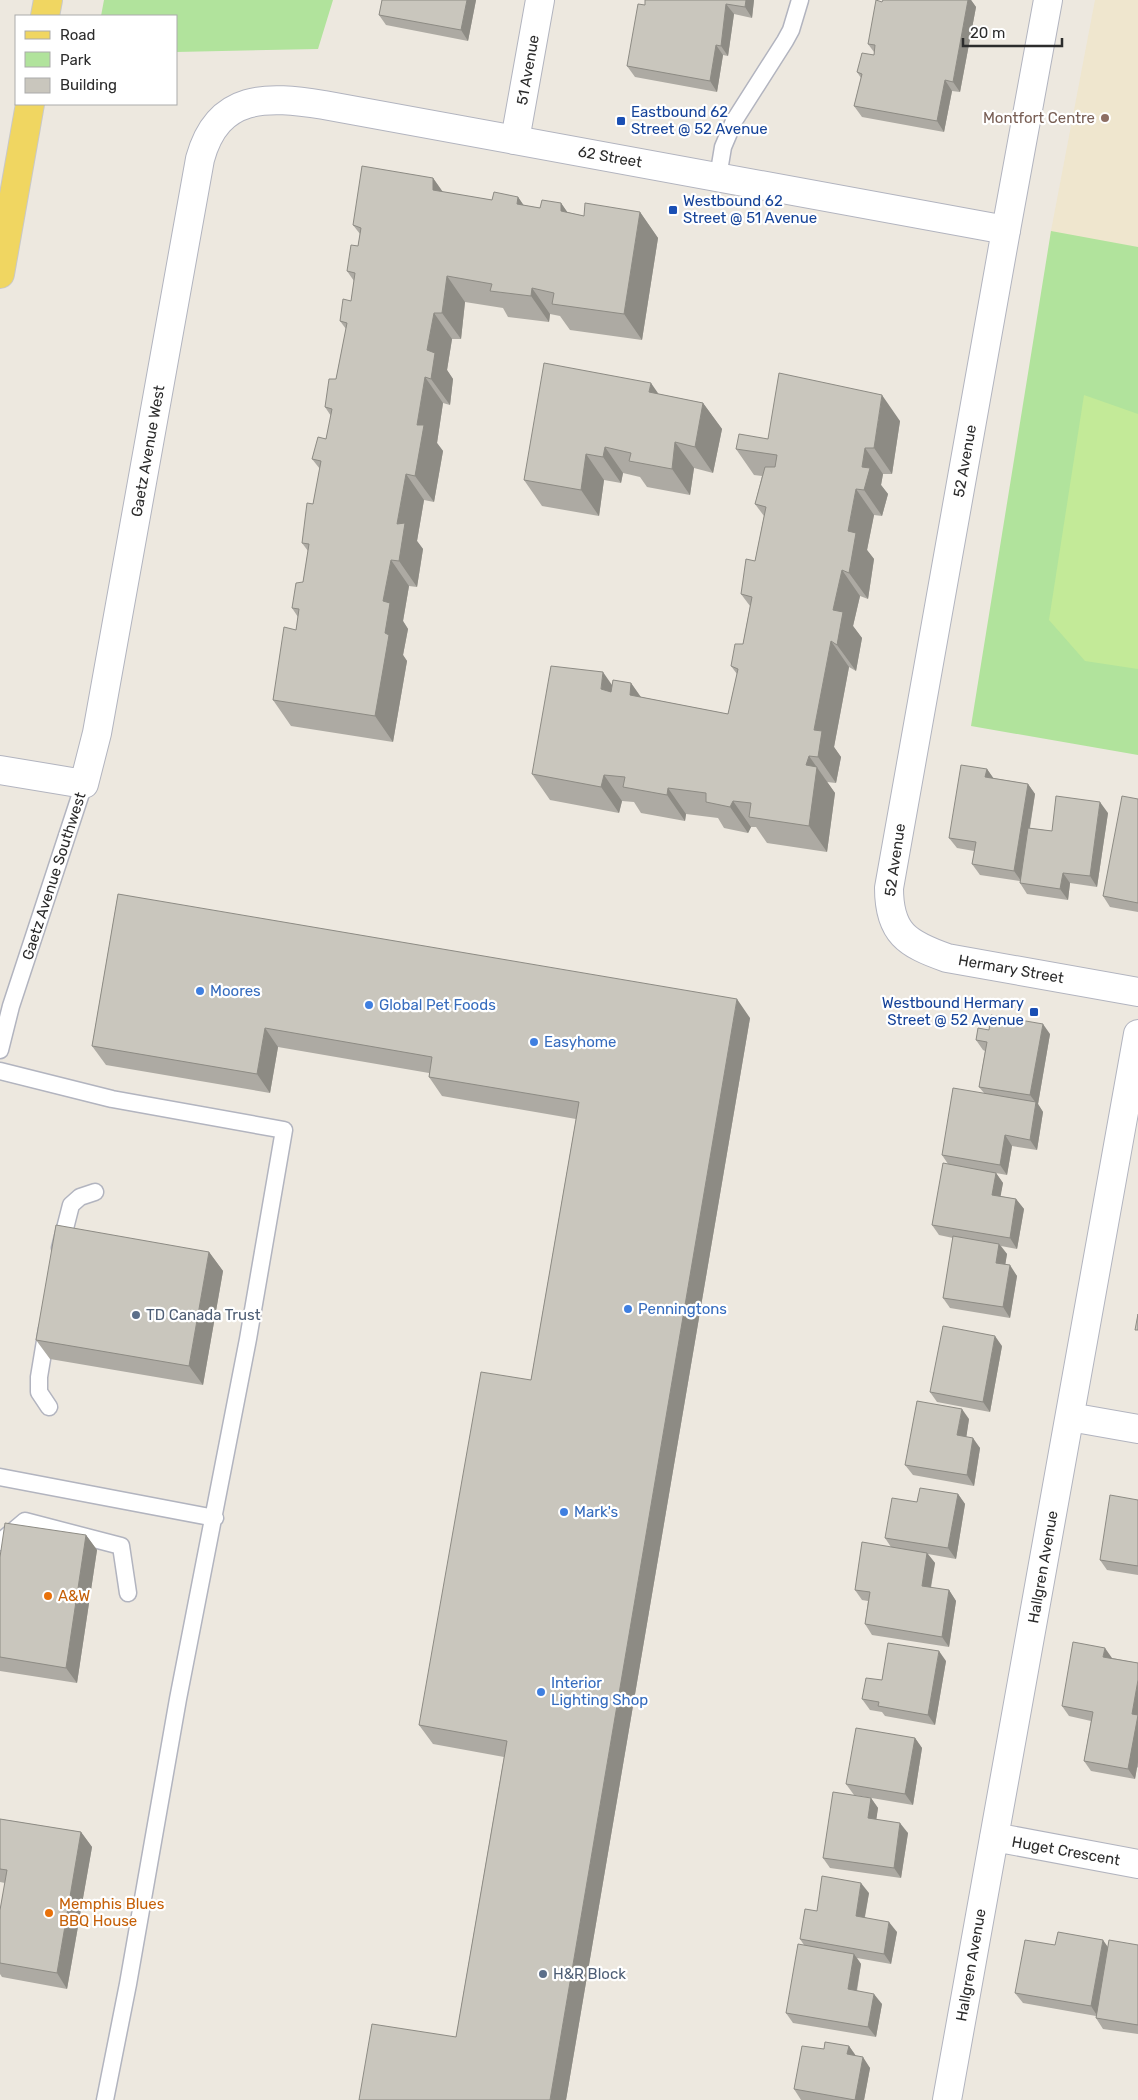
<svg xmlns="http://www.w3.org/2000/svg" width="1138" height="2100" font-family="Rubik,sans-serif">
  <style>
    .education { fill: #efe6ce }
    .green { fill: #b1e39c }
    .pitch { fill: #c3ea98 }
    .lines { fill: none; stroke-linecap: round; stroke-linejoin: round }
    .lane-casing { stroke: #b2b4bf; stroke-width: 19 }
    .street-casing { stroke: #b2b4bf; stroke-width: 30 }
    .secondary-casing { stroke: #b2b4bf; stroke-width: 30 }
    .primary-casing { stroke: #c8c8c8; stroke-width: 30 }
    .lane { stroke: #fff; stroke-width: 16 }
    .street { stroke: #fff; stroke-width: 28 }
    .secondary { stroke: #fff; stroke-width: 28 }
    .primary { stroke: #f0d661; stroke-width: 28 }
    .wall { fill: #adaaa3 }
    .shaded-wall { fill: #8d8b84 }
    .building { fill: #c9c6bd; stroke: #8d8b84 }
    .education-dot { fill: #8d6e63; stroke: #fff; stroke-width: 2 }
    .transit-dot { fill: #1a4fb4; stroke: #fff; stroke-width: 2 }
    .shop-dot { fill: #3f7fe0; stroke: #fff; stroke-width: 2 }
    .service-dot { fill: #5c6f8a; stroke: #fff; stroke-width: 2 }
    .food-dot { fill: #e8710a; stroke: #fff; stroke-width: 2 }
    .labels { text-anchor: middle; stroke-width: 4.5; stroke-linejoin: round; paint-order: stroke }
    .street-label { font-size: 15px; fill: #2c2c2c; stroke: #fff }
    .transit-label { font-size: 15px; fill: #164399; stroke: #fff; text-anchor: start }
    .education-label { font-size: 15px; fill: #785e54; stroke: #fff; text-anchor: end }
    .shop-label { font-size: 15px; fill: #366cbe; stroke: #fff; text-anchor: start }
    .service-label { font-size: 15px; fill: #4e5e75; stroke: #fff; text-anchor: start }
    .food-label { font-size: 15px; fill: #c56008; stroke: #fff; text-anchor: start }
  </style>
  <rect width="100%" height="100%" fill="#ede8df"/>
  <path class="education" d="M1095,0h43v251l-88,-15z"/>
  <path class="green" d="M104,0h229l-15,49 -142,3v-36h-75z
    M1051,231l87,16v508l-167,-29z"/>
  <path class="pitch" d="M1084,395l54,19v255l-53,-8 -36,-41z"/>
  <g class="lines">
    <defs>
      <path id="lane" d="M718,177l5,-30 11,-26 51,-80 6,-11 9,-30
        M0,1050l11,-44 73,-222
        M0,1071l112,28 172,31 -36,209 -70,360 -50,285 -23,116
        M60,1248l11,-43 9,-8 15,-5
        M47,1329l-8,48v15l10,15
        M0,1477l215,41
        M0,1542l25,-21 96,25 7,47"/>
      <path id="street" d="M515,140l25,-140
        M1006,230l42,-230
        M1070,1417l68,12
        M994,1837l144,27
        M947,2100l191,-1066"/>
      <path id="secondary" d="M0,770l84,14 13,-51 103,-574c18,-66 67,-63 124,-54l682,125 -117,658c0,45 18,56 58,70l191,34"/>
      <path id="primary" d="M45,16l3,-16
        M0,274l30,-170"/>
    </defs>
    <use href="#lane" class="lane-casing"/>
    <use href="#street" class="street-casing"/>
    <use href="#secondary" class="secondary-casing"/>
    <use href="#primary" class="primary-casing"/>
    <use href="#lane" class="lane"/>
    <use href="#street" class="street"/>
    <use href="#secondary" class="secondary"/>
    <use href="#primary" class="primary"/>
  </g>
  <path class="wall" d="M382,0h94l-8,41 -82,-16 -7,-10z
    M754,0l-2,18 -18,-4 -6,42 -5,-1 -6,37 -82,-15 -8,-11 18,-61z
    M883,0h88l5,7 -16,85 -8,-1 -8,41 -82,-15 -8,-11 7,-28 -4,-6 17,-17v-3l-6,-8z
    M433,178l10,14 49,8 26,-3 5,8 17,3 21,-5 6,9 17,4 56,-4 18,26 -16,102 -72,-10 -10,-14 -10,-2 -1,8 -41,-5 -5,-9 -38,-6 -4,37h-9l-5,31 6,9 -3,26 -7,-2 -6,40 6,8 -9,51 -10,-2 -7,41 6,8 -6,38 -8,-1 -6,35 5,8 -5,26 4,6 -14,81 -102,-16 -18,-26 23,-70 2,-13 -6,-9 11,-26 5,-31 -6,-8 11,-39 7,-35 -8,-10 14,-20 5,-23 -6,-9 11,-28 10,-50 -6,-8 11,-20 3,-20 -7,-10 11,-25 2,-12 -7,-9z
    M659,394l44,9 19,26 -9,44 -19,-5 -4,27 -43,-8 -7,-10 -17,-4 -2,10 -17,-3 -5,36 -57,-10 -18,-26z
    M900,421l-8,53h-9l-2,11 7,9 -6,22 -8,-1 -7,35 7,9 -6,40 -8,-3 -7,30 9,12 -6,33 -7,-4 -15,80 7,10 -5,26 -9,-1 8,11 -8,59 -60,-9 -11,-16h-5l-3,6 -24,-5 -6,-10 -32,-4 -1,7 -44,-8 -7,-11 -12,-1 -3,12 -69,-13 -18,-26 80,-88 19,-3 10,14 87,17 9,-40 -6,-8 12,-22 7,-38 -9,-12 14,-33 9,-45 -9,-12 7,-28 -8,-1 -18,-26 32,-10z
    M987,769l6,9 35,6 7,10 -5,34 22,3 56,-18 -11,74 -27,-4 -2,17 -41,-6 -7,-11v-2l-40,-6 -8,-11 2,-13 -17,-3 -8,-10z
    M1138,799v113l-28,-5 -7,-11z
    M118,894l632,124 -184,1082h-207l97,-63 48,-280 -71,-13 -14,-19 112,-345 45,-261 -134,-23 -13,-19v-4l-151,-26 -8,46 -164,-28 -14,-19z
    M989,1030l61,4 -12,70 5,8 -6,38 -25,-4 -5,29 -11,-2 7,10 -3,13 16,3 8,10 -7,40 -16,-3 6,8 -2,10 12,12 -7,42 -60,-10 -7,-10 10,-60 -14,-3 -7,-10 16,-61 -6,-9 42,-62 -5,-6 6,-36 -2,-1 -7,-10z
    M209,1252l14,19 -20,114 -153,-26 -14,-19z
    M1002,1346l-12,66 -53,-10 -7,-10z
    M969,1419l-3,18 14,11 -6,38 -61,-11 -8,-10z
    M958,1494l7,10 -9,55 -28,-5 7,9 -4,25 18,2 7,11 -7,46 -77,-12 -7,-11 3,-23 -6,-1 -7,-10 36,-43 -6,-9 32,-36z
    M1138,1500v75l-31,-5 -7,-10z
    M86,1535l11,15 -20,133 -77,-12v-114z
    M1112,1658l26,5v105l-1,-1 -2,12 -44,-8 -7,-10 7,-40 -22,-5 -7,-10z
    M946,1661l-11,64 -50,-9 -3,-4 -12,-2 -8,-11 20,-19z
    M915,1738l7,10 -9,57 -59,-10 -8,-11z
    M871,1798l7,10 -2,11 32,14 -7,45 -71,-10 -7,-10z
    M0,1819l81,13 11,15 -25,142 -65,-12 -2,-3v-64l5,-27 -5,-1z
    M869,1893l-4,24 32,15 -6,32 -34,-6 4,6 -4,27 25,13 -6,33 -83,-14 -7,-10 18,-68 -4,-6 17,-28z
    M1138,1945v89l-35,-5 -7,-11v-2l-73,-13 -8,-10 93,-46z
    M849,2046l7,10 14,12 -6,32h-63l-7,-11 30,-40z"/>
  <path class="shaded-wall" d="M467,0h9l-8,41 -7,-11z
    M746,0h8l-2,18 -7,-11z
    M968,0h3l5,7 -16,85 -7,-10z
    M726,4l8,10 -6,42 -7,-10z
    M716,45l7,10 -6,37 -7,-11z
    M945,80l7,11 -8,41 -7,-11z
    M433,178l18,26 -18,-14z
    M518,197l18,26 -19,-19z
    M561,203l18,26 -18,-18z
    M640,212l18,26 -16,102 -18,-26z
    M447,276l18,26 -4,37 -19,-26z
    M532,288l18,26 -1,8 -18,-26z
    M434,313l18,26 -5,31 6,9 -3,26 -19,-26 -4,-29z
    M425,377l18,26 -6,40 6,8 -9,51 -19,-26 2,-51z
    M651,383l18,26 -20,-17z
    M882,395l18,26 -8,53 -18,-26z
    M703,403l19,26 -9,44 -18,-26z
    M675,442l19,26 -4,27 -18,-26z
    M605,447l18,26 -2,10 -18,-26z
    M865,448l18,26 -2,11 7,9 -6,22 -18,-26 -2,-23z
    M586,454l18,26 -5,36 -18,-26z
    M406,474l18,26 -7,41 6,8 -6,38 -18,-26 -2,-37z
    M856,489l18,26 -7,35 7,9 -6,40 -19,-26 -1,-42z
    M391,560l18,26 -6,35 5,8 -5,26 4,6 -14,81 -18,-26 10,-83 -2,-32z
    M842,570l18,26 -7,30 9,12 -6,33 -19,-26 -4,-35z
    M831,641l18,26 -15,80 7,10 -5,26 -18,-26 -4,-27z
    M603,672l18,26 -20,-9z
    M631,683l18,26 -19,-14z
    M809,756l26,37 -8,59 -18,-26 -3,-61z
    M987,769l7,10 -9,-2z
    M604,775l18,26 -3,12 -18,-26z
    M1028,784l7,10 -14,87 -7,-10z
    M668,788l18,26 -1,7 -18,-26z
    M733,801l18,26 -3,6 -18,-26z
    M1100,802l8,11 -11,74 -7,-11z
    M1063,873l7,10 -2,17 -8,-11z
    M737,999l13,19 -184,1082h-16z
    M1043,1024l7,10 -12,70 5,8 -6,38 -7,-10 6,-37 -6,-8z
    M265,1028l13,19 -8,46 -13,-19z
    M1005,1135l7,11 -5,29 -7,-10z
    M996,1173l7,10 -4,22 -7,-10z
    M1016,1199l8,10 -7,40 -7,-11z
    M999,1244l8,10 -3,19 -8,-10z
    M209,1252l14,19 -20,114 -14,-19z
    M1010,1265l7,11 -7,42 -7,-11z
    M995,1336l7,10 -12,66 -7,-10z
    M962,1409l7,10 -4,27 -8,-11z
    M973,1438l7,10 -6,38 -7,-11z
    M958,1494l7,10 -9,55 -8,-11z
    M86,1535l11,15 -20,133 -11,-15z
    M927,1553l8,10 -6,33 -7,-10z
    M949,1590l7,11 -7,46 -7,-10z
    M1105,1648l7,10 -1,9 -8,-10z
    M939,1651l7,10 -11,64 -7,-10z
    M1138,1680v82l-3,17 -7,-10 4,-55z
    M915,1738l7,10 -9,57 -8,-11z
    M871,1798l7,10 -3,21 -7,-11z
    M900,1823l8,10 -7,45 -7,-10z
    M81,1832l11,15 -25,142 -10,-16z
    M861,1883l8,10 -6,33 -7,-10z
    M889,1922l8,10 -6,32 -7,-10z
    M1103,1940l7,10 -12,67 -7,-11z
    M854,1954l7,10 -6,35 -7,-10z
    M874,1994l8,10 -6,33 -8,-10z
    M849,2046l7,10 -9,-2z
    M863,2057l7,11 -6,32h-9z"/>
  <path class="building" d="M382,0h85l-6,30 -82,-15z
    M645,0h101l-1,7 -19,-3 -5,42 -5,-1 -6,36 -83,-15 11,-62 7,1z
    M876,0l6,2 1,-2h85l-15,82 -8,-2 -8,41 -83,-15 8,-32 -5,-2 5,-19 12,2 1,-10 -7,-1z
    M362,166l71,12v12l59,10 2,-8 24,5 -1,7 23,4 2,-8 19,3v8l23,5 1,-13 55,9 -16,102 -72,-10 2,-11 -22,-5 -1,8 -41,-5 2,-7 -45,-8 -5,37h-8l-7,37 8,3 -4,26 -6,-2 -8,48h7l-9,51 -9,-2 -9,50 8,-1 -6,38 -8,-1 -8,41 7,2 -5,30 4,2 -14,81 -102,-16 11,-73 12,3 3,-21 -7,-1 4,-25 7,-1 6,-38 -7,-1 5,-40 6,1 8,-43 -9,-2 6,-22 8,2 6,-30 -7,-2 4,-28h7l11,-56 -7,-2 3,-22 8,2 4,-28 -8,-2 4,-26 7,1 3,-18 -8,-3z
    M544,363l107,20 -2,9 54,11 -8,44 -20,-5 -3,27 -43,-8 2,-8 -26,-6 -2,10 -17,-3 -5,36 -57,-10z
    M779,373l103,22 -8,53h-9l-3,19 8,1 -6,22 -8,-1 -8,42 8,2 -7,40 -7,-3 -9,40 10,2 -6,33 -6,-4 -17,89 8,1 -4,26 -9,-1 -3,9 11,2 -8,59 -60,-9 2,-14 -18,-2 -3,6 -24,-5v-9l-38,-5 -1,7 -44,-8 2,-10 -21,-2 -3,12 -69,-13 19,-108 52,6 -2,17 10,3 2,-12 18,3 -1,12 98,19 10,-45 -7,-3 4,-22h8l9,-47 -11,-3 5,-35 9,2 11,-54 -11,-3 10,-37h10l2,-12 -41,-6 3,-15 29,5z
    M961,765l26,4 -2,8 43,7 -14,87 -42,-7 4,-22 -27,-4z
    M1056,796l44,6 -10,74 -27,-3 -3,16 -40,-6 8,-55 24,3z
    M1122,796l16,3v104l-35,-7z
    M118,894l619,105 -187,1101h-191l13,-76 84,13 51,-296 -88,-16 62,-353 50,8 48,-278 -150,-25 3,-20 -167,-29 -8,46 -165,-28z
    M991,1015l52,9 -13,71 -51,-8 8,-45 -11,-2 2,-12 11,2z
    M953,1088l83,14 -6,38 -25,-5 -5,30 -58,-10z
    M943,1163l53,10 -4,22 24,4 -6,39 -78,-13z
    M56,1225l153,27 -20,114 -153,-26z
    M953,1236l46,8 -3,19 14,2 -7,42 -60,-9z
    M1138,1314v16h-3z
    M943,1326l52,10 -12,66 -53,-10z
    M917,1401l45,8 -5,26 16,3 -6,37 -62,-10z
    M920,1488l38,6 -10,54 -63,-10 7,-40 25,4z
    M1110,1495l28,5v66l-38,-6z
    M5,1523l81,12 -20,133 -66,-11v-100z
    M862,1542l65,11 -5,33 27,4 -7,47 -77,-13 5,-32 -15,-2z
    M1073,1642l32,6 -2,9 35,6v17l-6,34 6,1 -10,54 -44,-8 9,-49 -31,-6z
    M888,1643l51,8 -11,64 -50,-9 1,-4 -17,-3 4,-21 16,2z
    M856,1728l59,10 -10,56 -59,-10z
    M833,1792l38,6 -3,20 32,5 -6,45 -71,-10z
    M0,1819l81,13 -24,141 -57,-10v-53l7,-40 -7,-1z
    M822,1876l39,7 -5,33 33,6 -5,32 -84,-15 5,-30 12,2z
    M1058,1932l45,8 -12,66 -76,-13 10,-53 30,5z
    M1109,1940l29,5v80l-42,-7z
    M798,1944l56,10 -6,35 26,5 -6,33 -82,-14z
    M825,2042l24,4 -2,8 16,3 -8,43 -61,-11 8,-43 22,3z"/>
  <circle class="education-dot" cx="1105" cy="118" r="5"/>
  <g class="transit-dot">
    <rect x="616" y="116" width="10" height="10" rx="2.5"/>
    <rect x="668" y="205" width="10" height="10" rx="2.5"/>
    <rect x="1029" y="1007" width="10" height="10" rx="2.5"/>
  </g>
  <g class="shop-dot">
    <circle cx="200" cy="991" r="5"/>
    <circle cx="369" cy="1005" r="5"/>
    <circle cx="534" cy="1042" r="5"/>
    <circle cx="628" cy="1309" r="5"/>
    <circle cx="564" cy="1512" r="5"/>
    <circle cx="541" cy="1692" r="5"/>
  </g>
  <g class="service-dot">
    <circle cx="136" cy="1315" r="5"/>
    <circle cx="543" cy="1974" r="5"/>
  </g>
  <g class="food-dot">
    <circle cx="48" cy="1596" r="5"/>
    <circle cx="49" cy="1913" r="5"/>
  </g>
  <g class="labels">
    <g class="street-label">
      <text transform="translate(528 70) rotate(-80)" y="5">51 Avenue</text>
      <text transform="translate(610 157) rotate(10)" y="5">62 Street</text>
      <text transform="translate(148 451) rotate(-80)" y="5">Gaetz Avenue West</text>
      <text transform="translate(965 461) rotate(-80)" y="5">52 Avenue</text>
      <text transform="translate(895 860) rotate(-82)" y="5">52 Avenue</text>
      <text transform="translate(54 876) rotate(-72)" y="5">Gaetz Avenue Southwest</text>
      <text transform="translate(1011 969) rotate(10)" y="5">Hermary Street</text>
      <text transform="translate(1043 1567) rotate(-80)" y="5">Hallgren Avenue</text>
      <text transform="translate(1066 1851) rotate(10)" y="5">Huget Crescent</text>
      <text transform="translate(971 1965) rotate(-80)" y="5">Hallgren Avenue</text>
    </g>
    <g class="transit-label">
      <text x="631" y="117">Eastbound 62<tspan x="631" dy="17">Street @ 52 Avenue</tspan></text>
      <text x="683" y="206">Westbound 62<tspan x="683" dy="17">Street @ 51 Avenue</tspan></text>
      <text x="1024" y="1008" text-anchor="end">Westbound Hermary<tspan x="1024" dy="17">Street @ 52 Avenue</tspan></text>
    </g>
    <g class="education-label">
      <text x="1095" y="123">Montfort Centre</text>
    </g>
    <g class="shop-label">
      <text x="210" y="996">Moores</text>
      <text x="379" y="1010">Global Pet Foods</text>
      <text x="544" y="1047">Easyhome</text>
      <text x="638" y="1314">Penningtons</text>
      <text x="574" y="1517">Mark's</text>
      <text x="551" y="1688">Interior<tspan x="551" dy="17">Lighting Shop</tspan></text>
    </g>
    <g class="service-label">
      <text x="146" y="1320">TD Canada Trust</text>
      <text x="553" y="1979">H&amp;R Block</text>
    </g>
    <g class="food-label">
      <text x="58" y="1601">A&amp;W</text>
      <text x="59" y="1909">Memphis Blues<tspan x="59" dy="17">BBQ House</tspan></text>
    </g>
  </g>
  <rect x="15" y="15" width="162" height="90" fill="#ffffff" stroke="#ababab"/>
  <rect x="25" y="31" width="25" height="8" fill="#f0d661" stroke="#ababab"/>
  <text x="60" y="40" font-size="15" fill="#2c2c2c">Road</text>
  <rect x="25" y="52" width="25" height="15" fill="#b1e39c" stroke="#ababab"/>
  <text x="60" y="65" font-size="15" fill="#2c2c2c">Park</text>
  <rect x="25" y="78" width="25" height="15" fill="#c9c6bd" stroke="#ababab"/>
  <text x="60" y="90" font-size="15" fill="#2c2c2c">Building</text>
  <path d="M963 38v8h99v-8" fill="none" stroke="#2c2c2c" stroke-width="2.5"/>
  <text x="970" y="38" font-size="15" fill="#2c2c2c" stroke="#ffffff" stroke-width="4" paint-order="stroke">20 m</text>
</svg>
